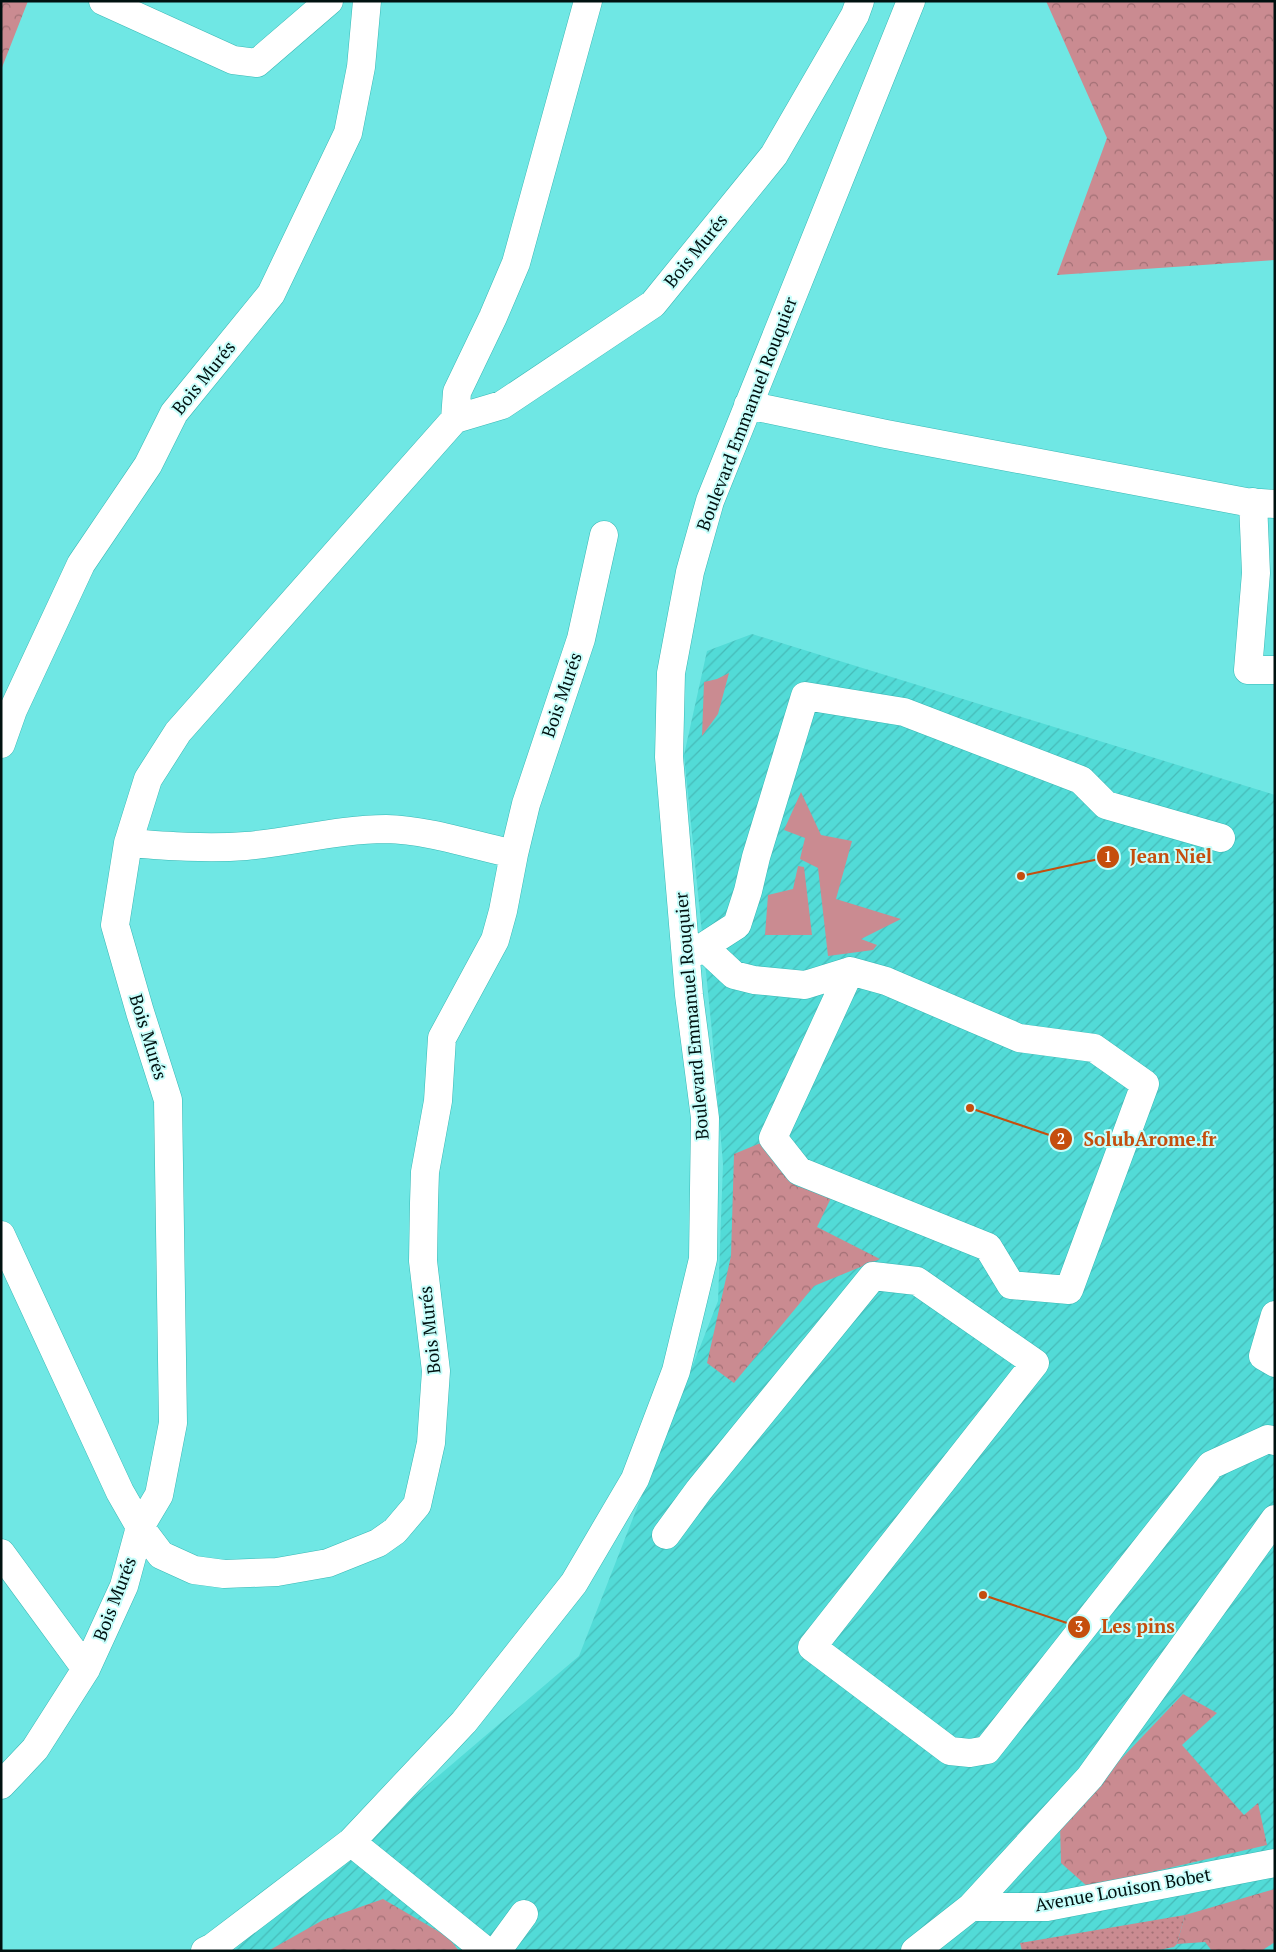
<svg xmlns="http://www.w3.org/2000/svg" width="1276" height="1952" font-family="'PT Serif',serif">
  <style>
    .industrial { fill: url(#industrial-furrows) }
    .grass { fill: url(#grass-dots) }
    .forest { fill: url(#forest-crowns) }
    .green { fill: #ca8b91 }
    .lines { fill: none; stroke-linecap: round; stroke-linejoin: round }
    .minor-casing { stroke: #38b8b5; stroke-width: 29 }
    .minor { stroke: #fff; stroke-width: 28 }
    .labels { text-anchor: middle; stroke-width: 4; stroke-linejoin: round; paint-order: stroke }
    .street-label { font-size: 18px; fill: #001110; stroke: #c8fefb }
    .leader { fill: none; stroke: #c54e0d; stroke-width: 2 }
    .callout-dot { fill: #c54e0d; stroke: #c8fefb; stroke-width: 2 }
    .mark-label { font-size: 15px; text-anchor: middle; font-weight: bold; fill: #fff }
    .callout-label { font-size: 19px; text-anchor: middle; font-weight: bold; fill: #c54e0d; stroke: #c8fefb; stroke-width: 4; stroke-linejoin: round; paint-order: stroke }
  </style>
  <defs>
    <pattern id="industrial-furrows" width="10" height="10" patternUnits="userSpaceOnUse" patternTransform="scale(1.25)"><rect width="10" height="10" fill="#52dbd7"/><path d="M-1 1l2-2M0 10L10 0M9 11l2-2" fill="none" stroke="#46bbb8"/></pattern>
    <pattern id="grass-dots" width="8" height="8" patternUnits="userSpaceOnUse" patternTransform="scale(1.25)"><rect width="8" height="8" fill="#ca8b91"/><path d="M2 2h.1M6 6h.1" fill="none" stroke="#a27075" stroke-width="1.8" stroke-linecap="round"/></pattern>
    <pattern id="forest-crowns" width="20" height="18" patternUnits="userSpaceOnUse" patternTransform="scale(1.25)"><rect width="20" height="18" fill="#ca8b91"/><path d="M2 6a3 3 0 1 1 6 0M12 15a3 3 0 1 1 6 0" fill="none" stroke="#a27075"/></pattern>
  </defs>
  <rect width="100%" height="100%" fill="#6fe7e4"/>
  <path class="industrial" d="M752,634l523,161v1156h-1042l346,-295 139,-355 5,-137 -11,-132 -28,-277 23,-104z"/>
  <path class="grass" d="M1185,1915l-8,29 -3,3 -20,4h-132l-2,-8z"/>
  <path class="forest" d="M1,1h27l-27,69z
    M1046,1h229v259l-218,15 50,-137z
    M763,1142l33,44 36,10 -15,31 63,32 -66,27 -80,97 -27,-20 24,-107 3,-102z
    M1183,1694l34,19 -35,32 62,70 14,-12 9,42 -179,42 -27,-24 -1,-40z
    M1275,1889v53l-14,9h-49l-7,-9 -28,2 8,-29z
    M383,1899l65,38 11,14h-191l55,-31z"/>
  <path class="green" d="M729,673l-11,41 -16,22 2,-54 13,-3z
    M801,792l20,43 31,6 -16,58 65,20 -40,20 16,6 -4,5 -45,6 -10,-88 -18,-9 5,-21 -21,-8z
    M798,866l6,1 8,68h-47l3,-40 25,-6z"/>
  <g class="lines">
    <defs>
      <path id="minor" d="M103,1l130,59 24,3 72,-62
        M748,405l138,29 360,68 29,2
        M455,419l47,-14 151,-101 121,-149 81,-140 5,-14
        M1253,502l3,71 -8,97h27
        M1,744l12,-34 68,-146 67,-99 26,-52 97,-119 77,-161 13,-66 6,-66
        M128,843c39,3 79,6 118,3 47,-4 93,-17 140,-17 43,1 86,16 128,25
        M704,947l30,28 20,5 51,5 45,-14
        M686,958l51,-33 11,-34 8,-34 49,-161 99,16 177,68 25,25 115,33
        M850,971l36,10 133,57 75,10 51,36 -76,206 -58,-5 -23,-38 -189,-76 -26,-33z
        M1,1235l119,257 20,35 21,28 33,15 30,4 53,-2 51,-9 50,-20 17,-12 22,-26 14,-62 5,-72 -13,-110 1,-58 1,-31 13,-71 4,-63 53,-98 8,-29 11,-57 12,-50 55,-165 23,-104
        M1275,1315l-12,41 12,7
        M666,1535l33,-45 174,-214 44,5 118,82 -223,284 138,104 20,2 17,-3 224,-285 57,-26 7,2
        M1,1553l85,116
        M1,1785l34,-36 51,-80 38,-83 16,-59 19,-32 14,-72 -5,-323 -28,-88 -25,-87 13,-82 20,-64 30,-47 277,-313 2,-27 36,-75 23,-54 72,-262
        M351,1842l135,109
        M971,1907h76l228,-44
        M205,1951l8,-4 138,-105 113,-120 110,-139 61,-104 41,-108 27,-112 2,-141 -16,-123 -20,-238 2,-84 19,-101 20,-71 201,-500
        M497,1951l27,-37
        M915,1951l56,-44 119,-130 185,-258"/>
    </defs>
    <use href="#minor" class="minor-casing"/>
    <use href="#minor" class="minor"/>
  </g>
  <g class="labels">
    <g class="street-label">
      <text transform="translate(696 251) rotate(-51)" y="6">Bois Murés</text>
      <text transform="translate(204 378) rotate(-51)" y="6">Bois Murés</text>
      <text transform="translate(747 414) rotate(-69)" y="6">Boulevard Emmanuel Rouquier</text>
      <text transform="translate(562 695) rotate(-71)" y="6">Bois Murés</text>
      <text transform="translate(692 1016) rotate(-95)" y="6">Boulevard Emmanuel Rouquier</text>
      <text transform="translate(148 1037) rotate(73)" y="6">Bois Murés</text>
      <text transform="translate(430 1330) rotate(-96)" y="6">Bois Murés</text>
      <text transform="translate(115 1599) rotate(-69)" y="6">Bois Murés</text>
      <text transform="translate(1123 1890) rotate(-10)" y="6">Avenue Louison Bobet</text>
    </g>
  </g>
  <path class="leader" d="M1021 876L1108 857M970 1108L1061 1139M983 1595L1079 1627"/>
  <g class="callout-dot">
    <circle cx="1021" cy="876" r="5"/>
    <circle cx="970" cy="1108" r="5"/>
    <circle cx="983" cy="1595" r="5"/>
    <circle cx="1108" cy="857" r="12"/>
    <circle cx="1061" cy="1139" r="12"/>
    <circle cx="1079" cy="1627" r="12"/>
  </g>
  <g class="mark-label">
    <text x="1108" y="862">1</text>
    <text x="1061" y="1144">2</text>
    <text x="1079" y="1632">3</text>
  </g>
  <g class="callout-label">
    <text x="1171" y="863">Jean Niel</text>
    <text x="1150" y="1146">SolubArome.fr</text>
    <text x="1138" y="1633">Les pins</text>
  </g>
  <rect width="1276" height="1952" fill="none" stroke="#001110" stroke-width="5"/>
</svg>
